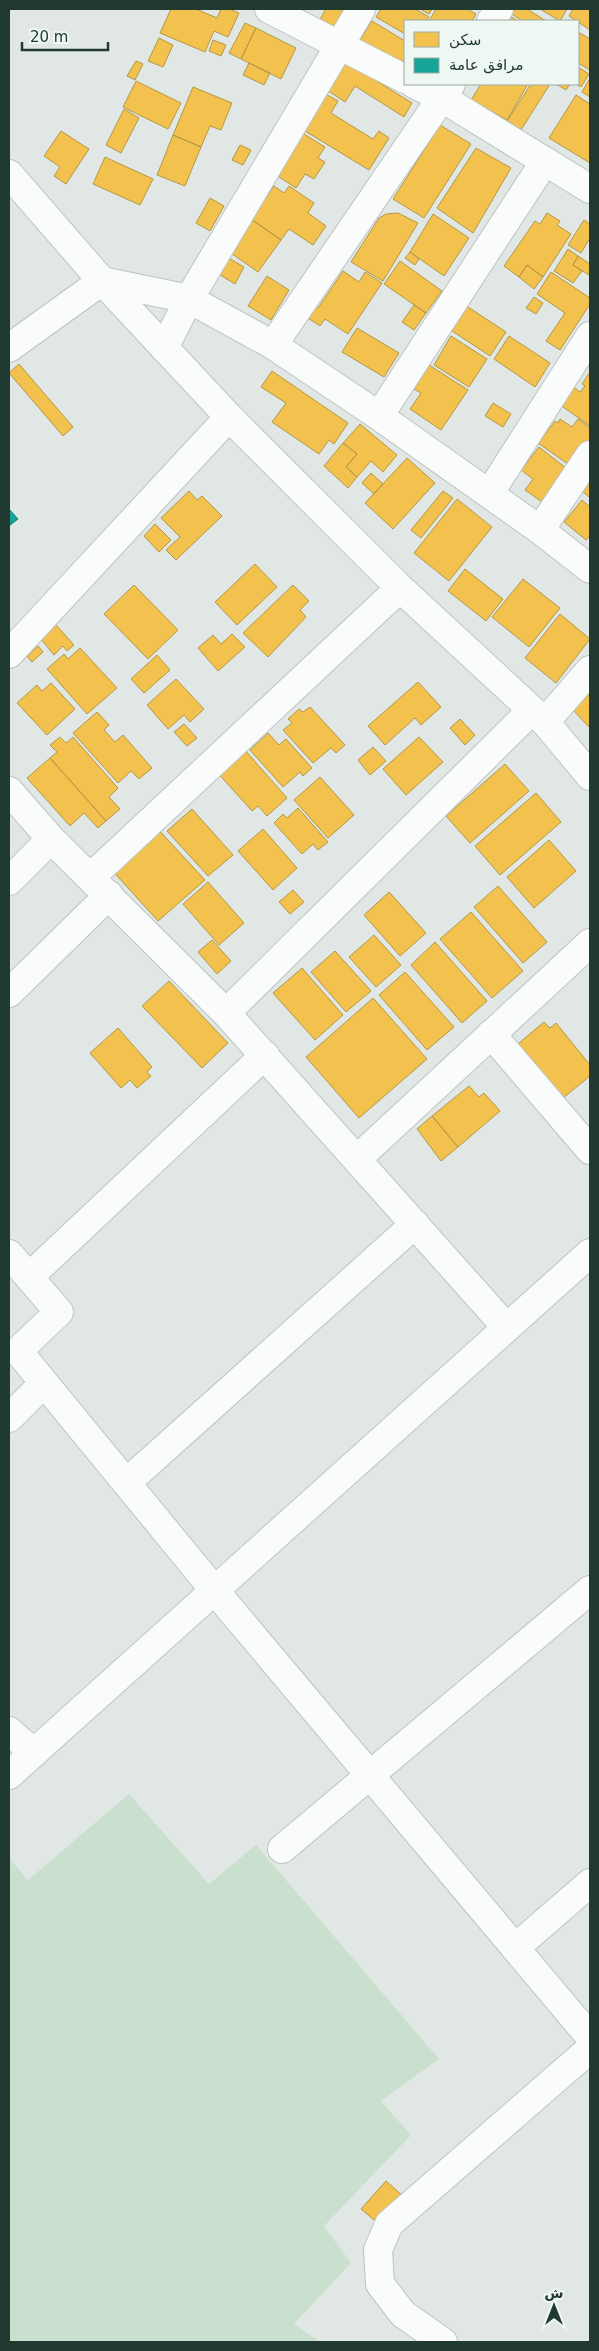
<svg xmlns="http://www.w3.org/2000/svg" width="599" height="2351" font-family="'DejaVu Sans',Vazirmatn,sans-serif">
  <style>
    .green { fill: #cae0cf }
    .homes { fill: #f2c14e; stroke: #b39845 }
    .public { fill: #17a398; stroke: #1a8379 }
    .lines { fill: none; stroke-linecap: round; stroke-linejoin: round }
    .minor-casing { stroke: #bec4c1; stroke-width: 30 }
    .tertiary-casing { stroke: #bec4c1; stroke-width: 30 }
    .minor { stroke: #fafbfb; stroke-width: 28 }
    .tertiary { stroke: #fafbfb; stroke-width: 28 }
  </style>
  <rect width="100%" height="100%" fill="#e1e7e4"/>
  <path class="green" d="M129,1794l80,90 47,-39 183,214 -58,42 30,34 -87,91 27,37 -57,61 26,18h-311v-484l19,22z"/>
  <path class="homes" d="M171,9h25l21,9 4,-9h8l10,4 -11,24 -14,-6 -9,21 -45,-19z
    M326,9h22l-12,21 -17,-9z
    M381,9h34l14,8 -3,4h-21v13l-29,-17z
    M420,9h12l-3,5z
    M436,9h31l9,5 -4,7h-43z
    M513,9h14l19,12h-23l-13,-8z
    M540,9h27l-7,12z
    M573,9h17v21l-21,-14z
    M510,16l8,5h-11z
    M372,21l33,20v19l-4,7 -42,-26z
    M245,23l11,5 -15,31 -12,-6z
    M256,28l40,20 -15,31 -40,-20z
    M578,32l12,7v31l-12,-7z
    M159,38l14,7 -10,22 -15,-6z
    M213,40l13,5 -5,11 -12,-5z
    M136,61l7,3 -8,16 -8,-4z
    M345,61l67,42 -8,14 -49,-31 -10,16 -18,-12z
    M249,63l21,10 -6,12 -21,-10z
    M578,67l11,7 -8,13 -5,-3h2z
    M590,78v19l-8,-5z
    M136,81l45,22 -13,26 -45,-22z
    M481,84h47l-21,36 -36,-20z
    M531,84h19l-29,46 -14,-9z
    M556,84h14l-4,6z
    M193,87l39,16 -11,27 -11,-4 -9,21 -28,-12z
    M322,92l16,9 -7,12 42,26 6,-8 10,7 -20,32 -69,-42z
    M576,95l14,9v59l-41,-25z
    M124,109l15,9 -18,35 -15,-8z
    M440,125l31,19 -47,74 -31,-19z
    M61,131l28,18 -23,35 -12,-8 6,-9 -16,-11z
    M299,131l26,16 -7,11 7,4 -11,17 -9,-5 -9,14 -23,-15z
    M173,135l28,12 -16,39 -28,-11z
    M240,145l11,5 -8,15 -11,-5z
    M476,148l35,20 -38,65 -36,-25z
    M105,157l48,22 -13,26 -47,-21z
    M274,186l10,7 5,-7 25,17 -6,10 18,13 -13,19 -24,-16 -8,11 -30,-21z
    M210,198l14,8 -14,25 -14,-8z
    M398,213l20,10 -35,58 -32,-19 28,-44 7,-4z
    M547,213l13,8 -3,4 14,9 -28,43 -16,-12 -8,12 -15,-11 31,-45 5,3z
    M433,214l36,24 -25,38 -34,-24z
    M251,219l30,21 -23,32 -30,-21z
    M584,220l6,4v14l-9,15 -13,-8z
    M568,249l10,7 -5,9 9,6 -9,12 -19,-12z
    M410,252l9,7 -4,6 -10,-7z
    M578,256l12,8 -1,11 -16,-10z
    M227,257l17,10 -9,17 -18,-11z
    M400,261l42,30 -16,22 -42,-29z
    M527,265l16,12 -9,12 -15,-12z
    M343,271l16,11 6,-10 17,11 -34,51 -23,-15 -5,7 -12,-8 7,-12 3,2z
    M551,272l39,26v6l-30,46 -14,-9 19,-28 -28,-19z
    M267,276l22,14 -18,30 -23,-14z
    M534,297l9,6 -7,11 -10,-6z
    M414,305l12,8 -12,17 -12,-8z
    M465,305l41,27 -16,24 -41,-27z
    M357,328l42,25 -15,24 -42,-25z
    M451,336l36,23 -18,28 -35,-22z
    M509,336l41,27 -15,24 -41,-28z
    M426,363l42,27 -27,40 -31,-21 11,-16 -11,-6z
    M19,364l54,63 -10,9 -54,-63z
    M272,371l76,52 -14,21 -5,-4 -10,14 -47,-32 14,-19 -25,-16z
    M590,372v54l-31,-22 13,-18 8,6 5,-6 -3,-2z
    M493,403l18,11 -8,13 -18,-11z
    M560,419l12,8 6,-8 12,9v13l-18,26 -34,-24 17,-22 3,2z
    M360,424l37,31 -14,17 -12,-11 -14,16 -11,-10 11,-13 -14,-11z
    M343,443l14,11 -11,13 11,10 -9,11 -24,-22z
    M539,447l31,24 -25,33 -20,-14 8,-11 -12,-9z
    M407,458l28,25 -42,46 -28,-26z
    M371,473l12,11 -9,10 -12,-11z
    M590,476v22l-11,-10z
    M189,491l8,9 5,-4 20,20 -46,44 -10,-10 14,-13 -19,-19z
    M443,491l10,7 -32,40 -10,-8z
    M457,499l35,28 -43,54 -35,-28z
    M582,500l8,7v29l-4,4 -22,-18z
    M155,524l16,16 -12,12 -15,-16z
    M255,564l22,23 -40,38 -22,-23z
    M465,569l38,30 -17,22 -38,-30z
    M523,579l37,29 -31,39 -37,-30z
    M134,585l44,45 -30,29 -44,-45z
    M293,585l16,16 -9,9 6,7 -38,40 -25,-24z
    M560,614l30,25 -34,44 -31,-25z
    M56,625l18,20 -7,6 -4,-5 -9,9 -13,-16z
    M232,634l13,13 -27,24 -20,-23 15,-13 8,9z
    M38,646l5,6 -11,10 -5,-6z
    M80,648l37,40 -30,26 -40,-45 17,-15 4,5z
    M157,655l13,15 -26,23 -13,-14z
    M176,679l28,30 -14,13 -6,-7 -16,14 -21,-24z
    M418,682l23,25 -20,18 -6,-7 -30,27 -17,-19z
    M51,683l24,26 -28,26 -30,-32 20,-18 5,6z
    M590,693v35l-17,-18z
    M310,707l35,38 -9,8 -5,-5 -18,15 -30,-33 9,-7 -4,-4 11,-10 4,3z
    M97,712l12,13 -5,5 11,12 8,-7 29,33 -13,11 -8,-8 -13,12 -45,-50z
    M460,719l15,16 -10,10 -15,-17z
    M184,724l13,14 -10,8 -13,-14z
    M268,733l11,12 7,-6 26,29 -9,8 -3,-4 -17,15 -33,-37z
    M60,737l6,6 7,-6 45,51 -9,9 11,12 -14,12 -56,-63 7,-6 -7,-7z
    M419,737l24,25 -37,33 -23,-26z
    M237,741l50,57 -20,18 -9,-10 -6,5 -36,-40z
    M373,747l13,14 -16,14 -12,-15z
    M50,758l56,63 -8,7 -14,-15 -14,13 -43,-48z
    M505,764l24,27 -59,52 -24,-27z
    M320,777l34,38 -26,23 -34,-38z
    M536,793l25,29 -61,53 -25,-29z
    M298,808l30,34 -10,8 -5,-6 -11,10 -28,-31 9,-9 4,4z
    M192,809l41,46 -25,21 -41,-45z
    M155,826l50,54 -47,41 -49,-54z
    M263,829l34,39 -24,22 -35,-39z
    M549,840l27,31 -42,37 -27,-31z
    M208,882l36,41 -25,22 -36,-41z
    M498,886l49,56 -24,21 -49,-56z
    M293,890l11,12 -14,12 -11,-12z
    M389,892l37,41 -26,23 -36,-41z
    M471,912l52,59 -31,27 -52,-59z
    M374,935l27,30 -25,22 -27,-30z
    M212,940l19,21 -14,13 -19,-22z
    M435,942l52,59 -25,22 -51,-58z
    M335,951l36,40 -25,21 -35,-40z
    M302,968l41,47 -28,25 -42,-47z
    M405,972l49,55 -27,23 -48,-55z
    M169,981l59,62 -26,25 -60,-62z
    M373,998l54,61 -68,59 -53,-61z
    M544,1022l6,6 6,-5 34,42v11l-27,22 -45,-54z
    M118,1028l34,39 -5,5 4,4 -14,12 -7,-8 -9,8 -31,-35z
    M469,1086l10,11 5,-4 16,18 -42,36 -26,-31z
    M432,1116l26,31 -17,14 -24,-32z
    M386,2181l18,16 -24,28 -19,-16z"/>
  <path class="public" d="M9,509l9,10 -9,7z"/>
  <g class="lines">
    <defs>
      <path id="minor" d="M269,9l136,70
        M491,21l8,-12
        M414,84l28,14 148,91
        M273,345l178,-261
        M9,348l93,-67 87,18 84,46 106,71 161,114 50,39
        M164,348l25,-49 172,-290
        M379,416l166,-255
        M489,494l101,-158
        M540,530l50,-75
        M9,654l220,-237
        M545,722l45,-52
        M9,791l42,48 175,174 281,315
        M91,877l309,-289
        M9,881l42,-42
        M9,993l100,-98
        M226,1013l305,-302
        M491,1034l99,116
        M357,1159l233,-216
        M9,1254l50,58 -41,39 197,240 375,446
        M29,1277l236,-222
        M9,1418l35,-35
        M126,1483l289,-259
        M9,1731l25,22
        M9,1775l581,-522
        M282,1849l308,-259
        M515,1948l75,-65
        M443,2342l-40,-28 -23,-30 -2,-34 11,-26 201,-175"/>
      <path id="tertiary" d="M9,174l93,107 127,136 171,171 145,134 45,54"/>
    </defs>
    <use href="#minor" class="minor-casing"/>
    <use href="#tertiary" class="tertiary-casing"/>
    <use href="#minor" class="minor"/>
    <use href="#tertiary" class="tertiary"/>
  </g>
  <rect width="599" height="2351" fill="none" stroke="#203931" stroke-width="20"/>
  <rect x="404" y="20" width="175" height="65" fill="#eff7f2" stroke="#9caba5"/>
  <rect x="414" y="32" width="25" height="15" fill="#f2c14e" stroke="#9caba5"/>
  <text x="449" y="45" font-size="15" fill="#203931">سكن</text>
  <rect x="414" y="58" width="25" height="15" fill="#17a398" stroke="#9caba5"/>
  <text x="449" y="70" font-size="15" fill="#203931">مرافق عامة</text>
  <g transform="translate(554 2306)" stroke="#eff7f2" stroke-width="4" paint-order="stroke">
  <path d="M0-4L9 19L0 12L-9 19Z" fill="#203931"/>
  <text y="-8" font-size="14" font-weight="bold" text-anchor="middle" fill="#203931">ش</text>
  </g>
  <path d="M22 42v8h86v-8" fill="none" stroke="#203931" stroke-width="2.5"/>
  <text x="30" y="42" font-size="15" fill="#203931" stroke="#eff7f2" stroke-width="4" paint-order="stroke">20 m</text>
</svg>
